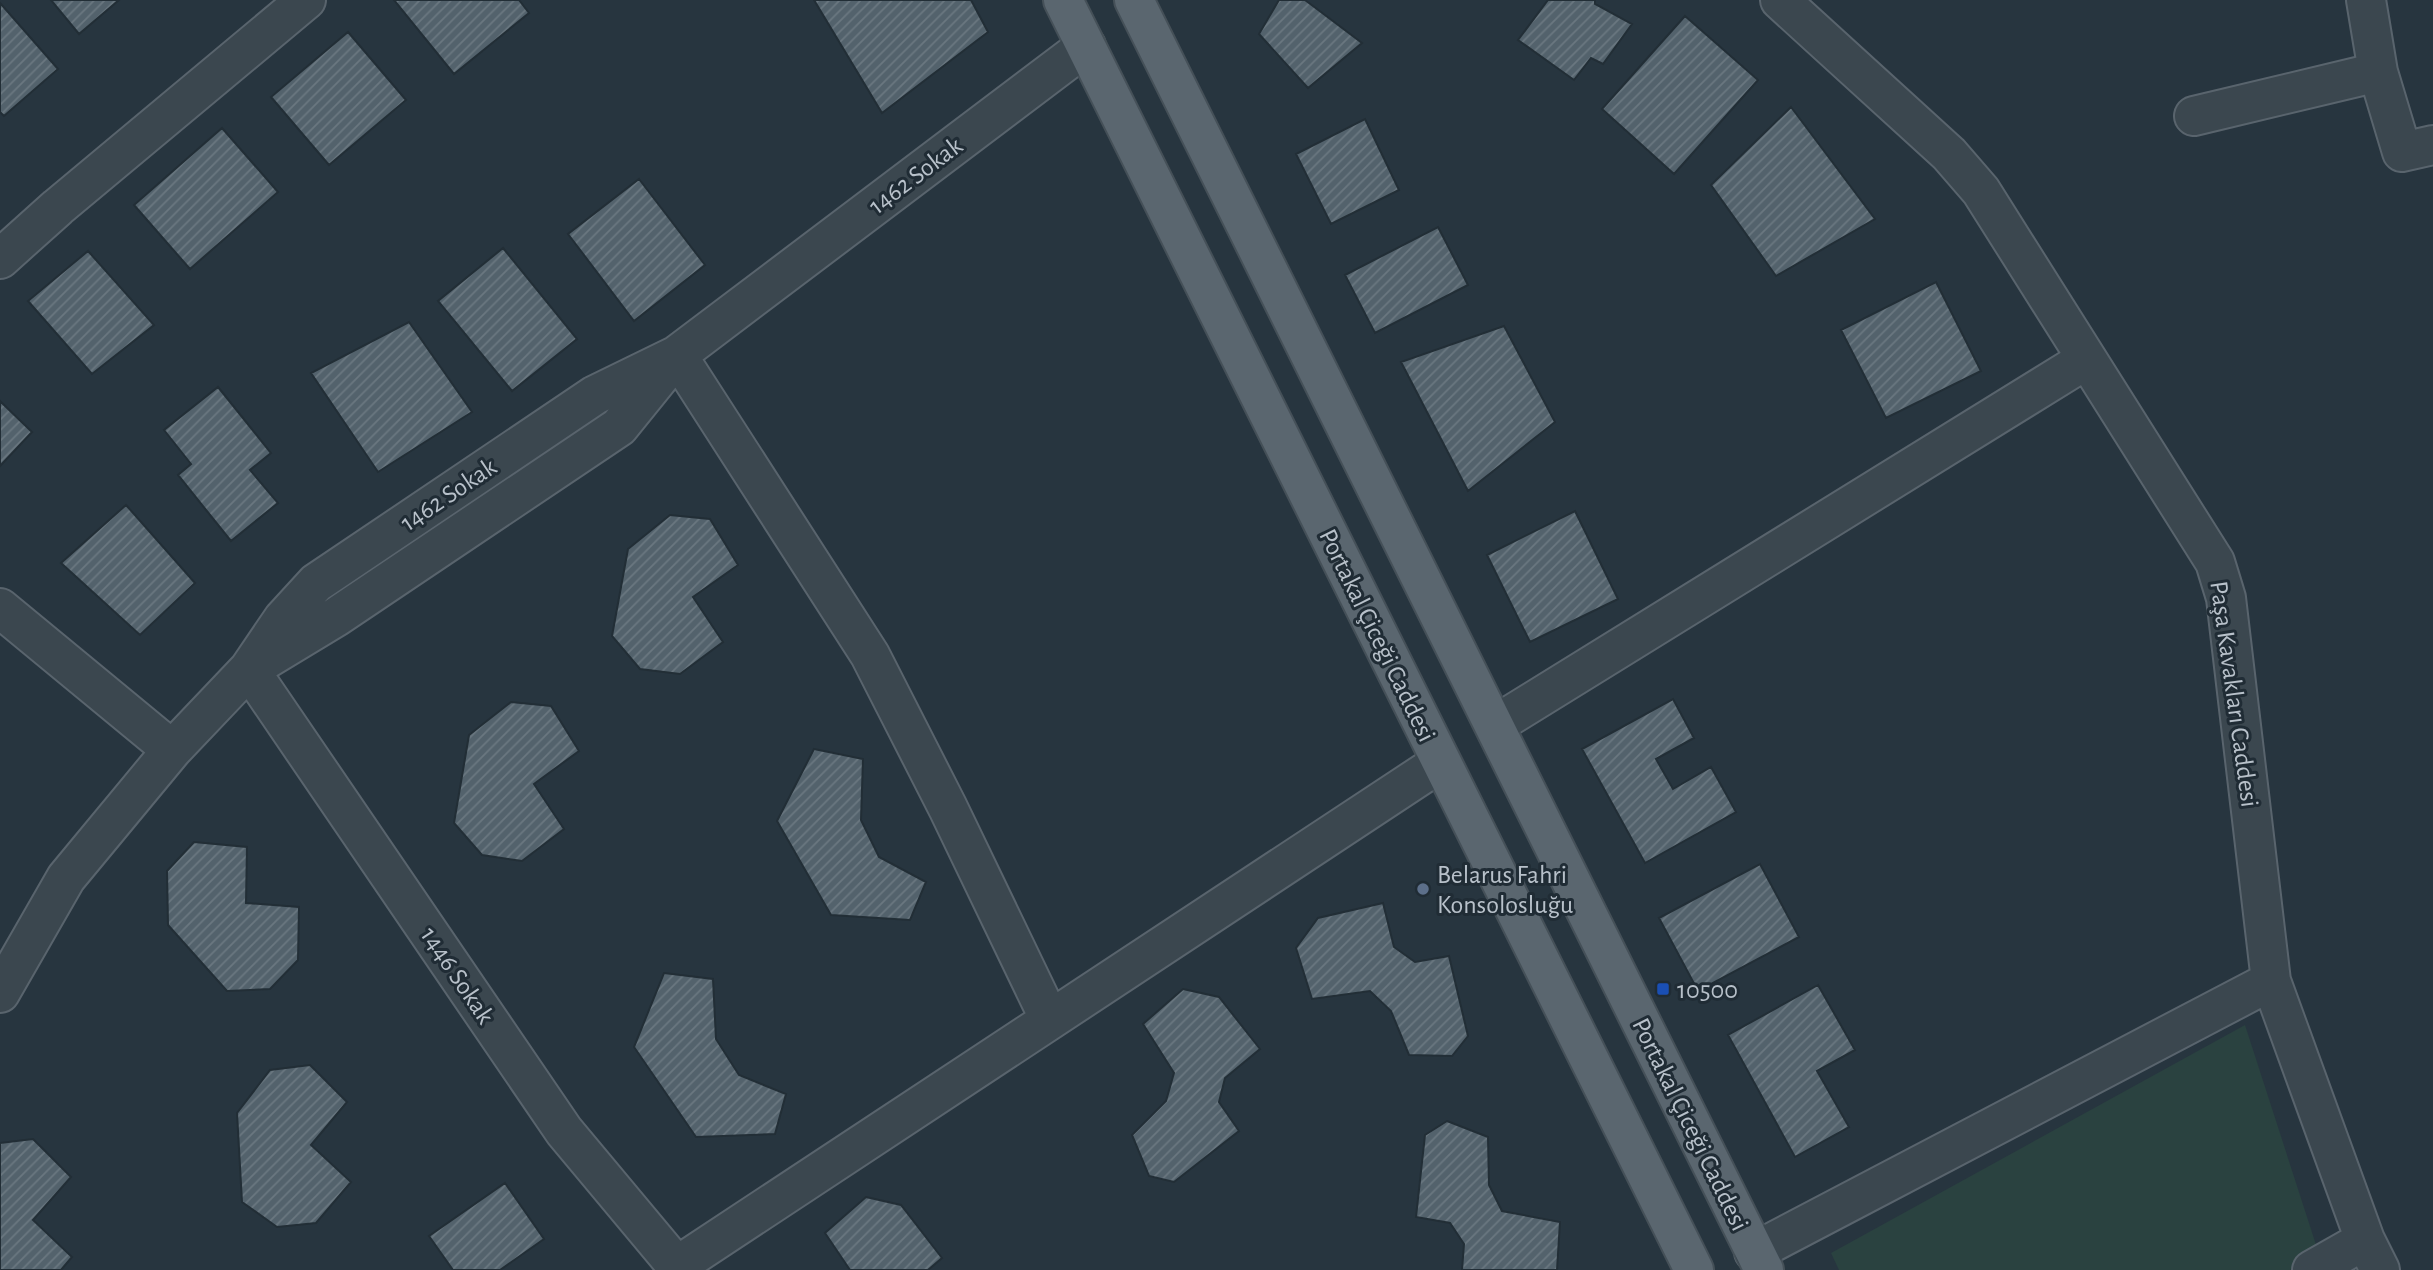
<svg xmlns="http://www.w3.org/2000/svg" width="2433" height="1270" font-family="'Alegreya Sans',sans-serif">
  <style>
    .green { fill: #2a4240 }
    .building { fill: url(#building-hatch); stroke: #222e36; stroke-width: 2 }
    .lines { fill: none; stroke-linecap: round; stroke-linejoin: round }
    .minor-casing { stroke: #59646d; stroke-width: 42 }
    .major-casing { stroke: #455058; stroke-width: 42 }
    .minor { stroke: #3b474f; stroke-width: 38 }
    .major { stroke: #5a666f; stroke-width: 38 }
    .service-dot { fill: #5c6f8a; stroke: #202c35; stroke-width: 2.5 }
    .transit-dot { fill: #1a4fb4; stroke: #202c35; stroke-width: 2.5 }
    .labels { text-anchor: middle; stroke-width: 6; stroke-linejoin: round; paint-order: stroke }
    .street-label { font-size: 26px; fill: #b8c1ca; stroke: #202c35 }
    .poi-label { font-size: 26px; fill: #b8c1ca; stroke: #202c35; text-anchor: start }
  </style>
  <defs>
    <pattern id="building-hatch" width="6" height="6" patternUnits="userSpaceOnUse" patternTransform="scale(1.75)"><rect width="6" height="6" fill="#53626c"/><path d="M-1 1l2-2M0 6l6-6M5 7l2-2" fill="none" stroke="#6a7780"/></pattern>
  </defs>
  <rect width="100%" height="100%" fill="#27353f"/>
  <path class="green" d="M2245,1025l74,229 -29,16h-451l-8,-17z"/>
  <path class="building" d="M51,0h68l-40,34z
    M394,0h125l10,13 -75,61z
    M814,0h157l17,32 -106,81z
    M1279,0h26l57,43 -54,45 -49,-54z
    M1548,0h47v4l37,20 -29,40 -12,-6 -17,22 -56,-40z
    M0,3l58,66 -54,47 -4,-4z
    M1685,16l73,64 -84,94 -72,-65z
    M348,32l58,68 -77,65 -58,-68z
    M1791,107l84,112 -99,57 -65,-91z
    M1365,119l34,71 -68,34 -35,-70z
    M222,128l56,64 -88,77 -56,-64z
    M639,179l66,86 -71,56 -66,-87z
    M1438,227l30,58 -93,48 -30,-58z
    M503,248l74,91 -65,52 -74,-90z
    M88,251l66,74 -62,49 -64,-73z
    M1936,282l45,89 -95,47 -45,-88z
    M409,322l63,90 -94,60 -67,-99z
    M1504,326l51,96 -87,69 -67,-129z
    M218,387l53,66 -21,17 28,33 -47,38 -53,-66 13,-11 -27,-34z
    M0,401l32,31 -32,34z
    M126,505l69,78 -55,52 -79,-72z
    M1575,511l43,88 -88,43 -43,-87z
    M670,515l40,4 28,46 -45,32 30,45 -43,32 -40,-5 -28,-33 16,-87z
    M1673,699l21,39 -38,21 17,30 38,-22 25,45 -91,51 -63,-114z
    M511,702l40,4 28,45 -45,33 30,45 -42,32 -40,-6 -28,-32 15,-88z
    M814,749l49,10 -2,61 18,37 47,25 -16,38 -79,-5 -54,-94z
    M194,842l53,5 -1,56 53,4 -1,53 -28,29 -43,2 -59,-66 -1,-54z
    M1760,864l39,73 -101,54 -39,-73z
    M1383,903l11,44 21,15 34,-6 19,80 -16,20 -43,-1 -18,-44 -21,-20 -58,8 -16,-51 22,-30z
    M664,973l49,6 3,60 23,36 47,19 -11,40 -79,3 -62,-90z
    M1818,985l37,65 -38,21 32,56 -54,30 -67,-122z
    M1183,989l36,8 41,52 -35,29 -6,24 20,29 -65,51 -25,-6 -17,-41 34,-34 8,-28 -31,-49z
    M310,1065l37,37 -36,43 40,37 -35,41 -39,4 -35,-25 -5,-89 33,-43z
    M1447,1121l41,16 1,48 13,26 58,11 -3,48h-95l2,-26 -14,-21 -34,-6 9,-82z
    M33,1139l38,38 -38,43 39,37 -11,13h-61v-127z
    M505,1183l39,56 -44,31h-47l-24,-34z
    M866,1197l35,8 41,53 -14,12h-78l-25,-37z"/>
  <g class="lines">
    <defs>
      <path id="minor" d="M1780,0l169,154 32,37 234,371 11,36 45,383 94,259 15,30
        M2378,72l24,80 31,-7
        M2194,116l184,-44 -12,-72
        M0,259l58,-52 248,-207
        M677,355l193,300 78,153 102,212
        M0,608l172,142
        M260,663l76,-46 283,-190 51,-63
        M249,669l315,462 116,139
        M1495,725l592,-366
        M0,993l66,-115 106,-128 77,-81 34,-50 33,-36 279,-188 82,-40 409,-309
        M1754,1252l517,-271
        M677,1266l764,-504
        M2312,1270l53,-30"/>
      <path id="major" d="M1063,0l631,1270
        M1134,0l630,1270"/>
    </defs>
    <use href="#minor" class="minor-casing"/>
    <use href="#major" class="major-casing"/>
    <use href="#minor" class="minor"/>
    <use href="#major" class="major"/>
  </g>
  <circle class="service-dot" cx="1423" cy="889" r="7"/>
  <rect class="transit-dot" x="1656" y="982" width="14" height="14" rx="3.5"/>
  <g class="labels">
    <g class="street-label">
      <text transform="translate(915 175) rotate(-37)" y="9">1462 Sokak</text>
      <text transform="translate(448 494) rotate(-34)" y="9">1462 Sokak</text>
      <text transform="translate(1378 635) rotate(64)" y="9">Portakal Çiceği Caddesi</text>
      <text transform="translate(2235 694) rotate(82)" y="9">Paşa Kavakları Caddesi</text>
      <text transform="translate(458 975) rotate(56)" y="9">1446 Sokak</text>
      <text transform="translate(1691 1124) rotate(64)" y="9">Portakal Çiceği Caddesi</text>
    </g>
    <g class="poi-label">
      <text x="1437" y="883">Belarus Fahri<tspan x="1437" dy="30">Konsolosluğu</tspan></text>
      <text x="1677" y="998">10500</text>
    </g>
  </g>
</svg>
